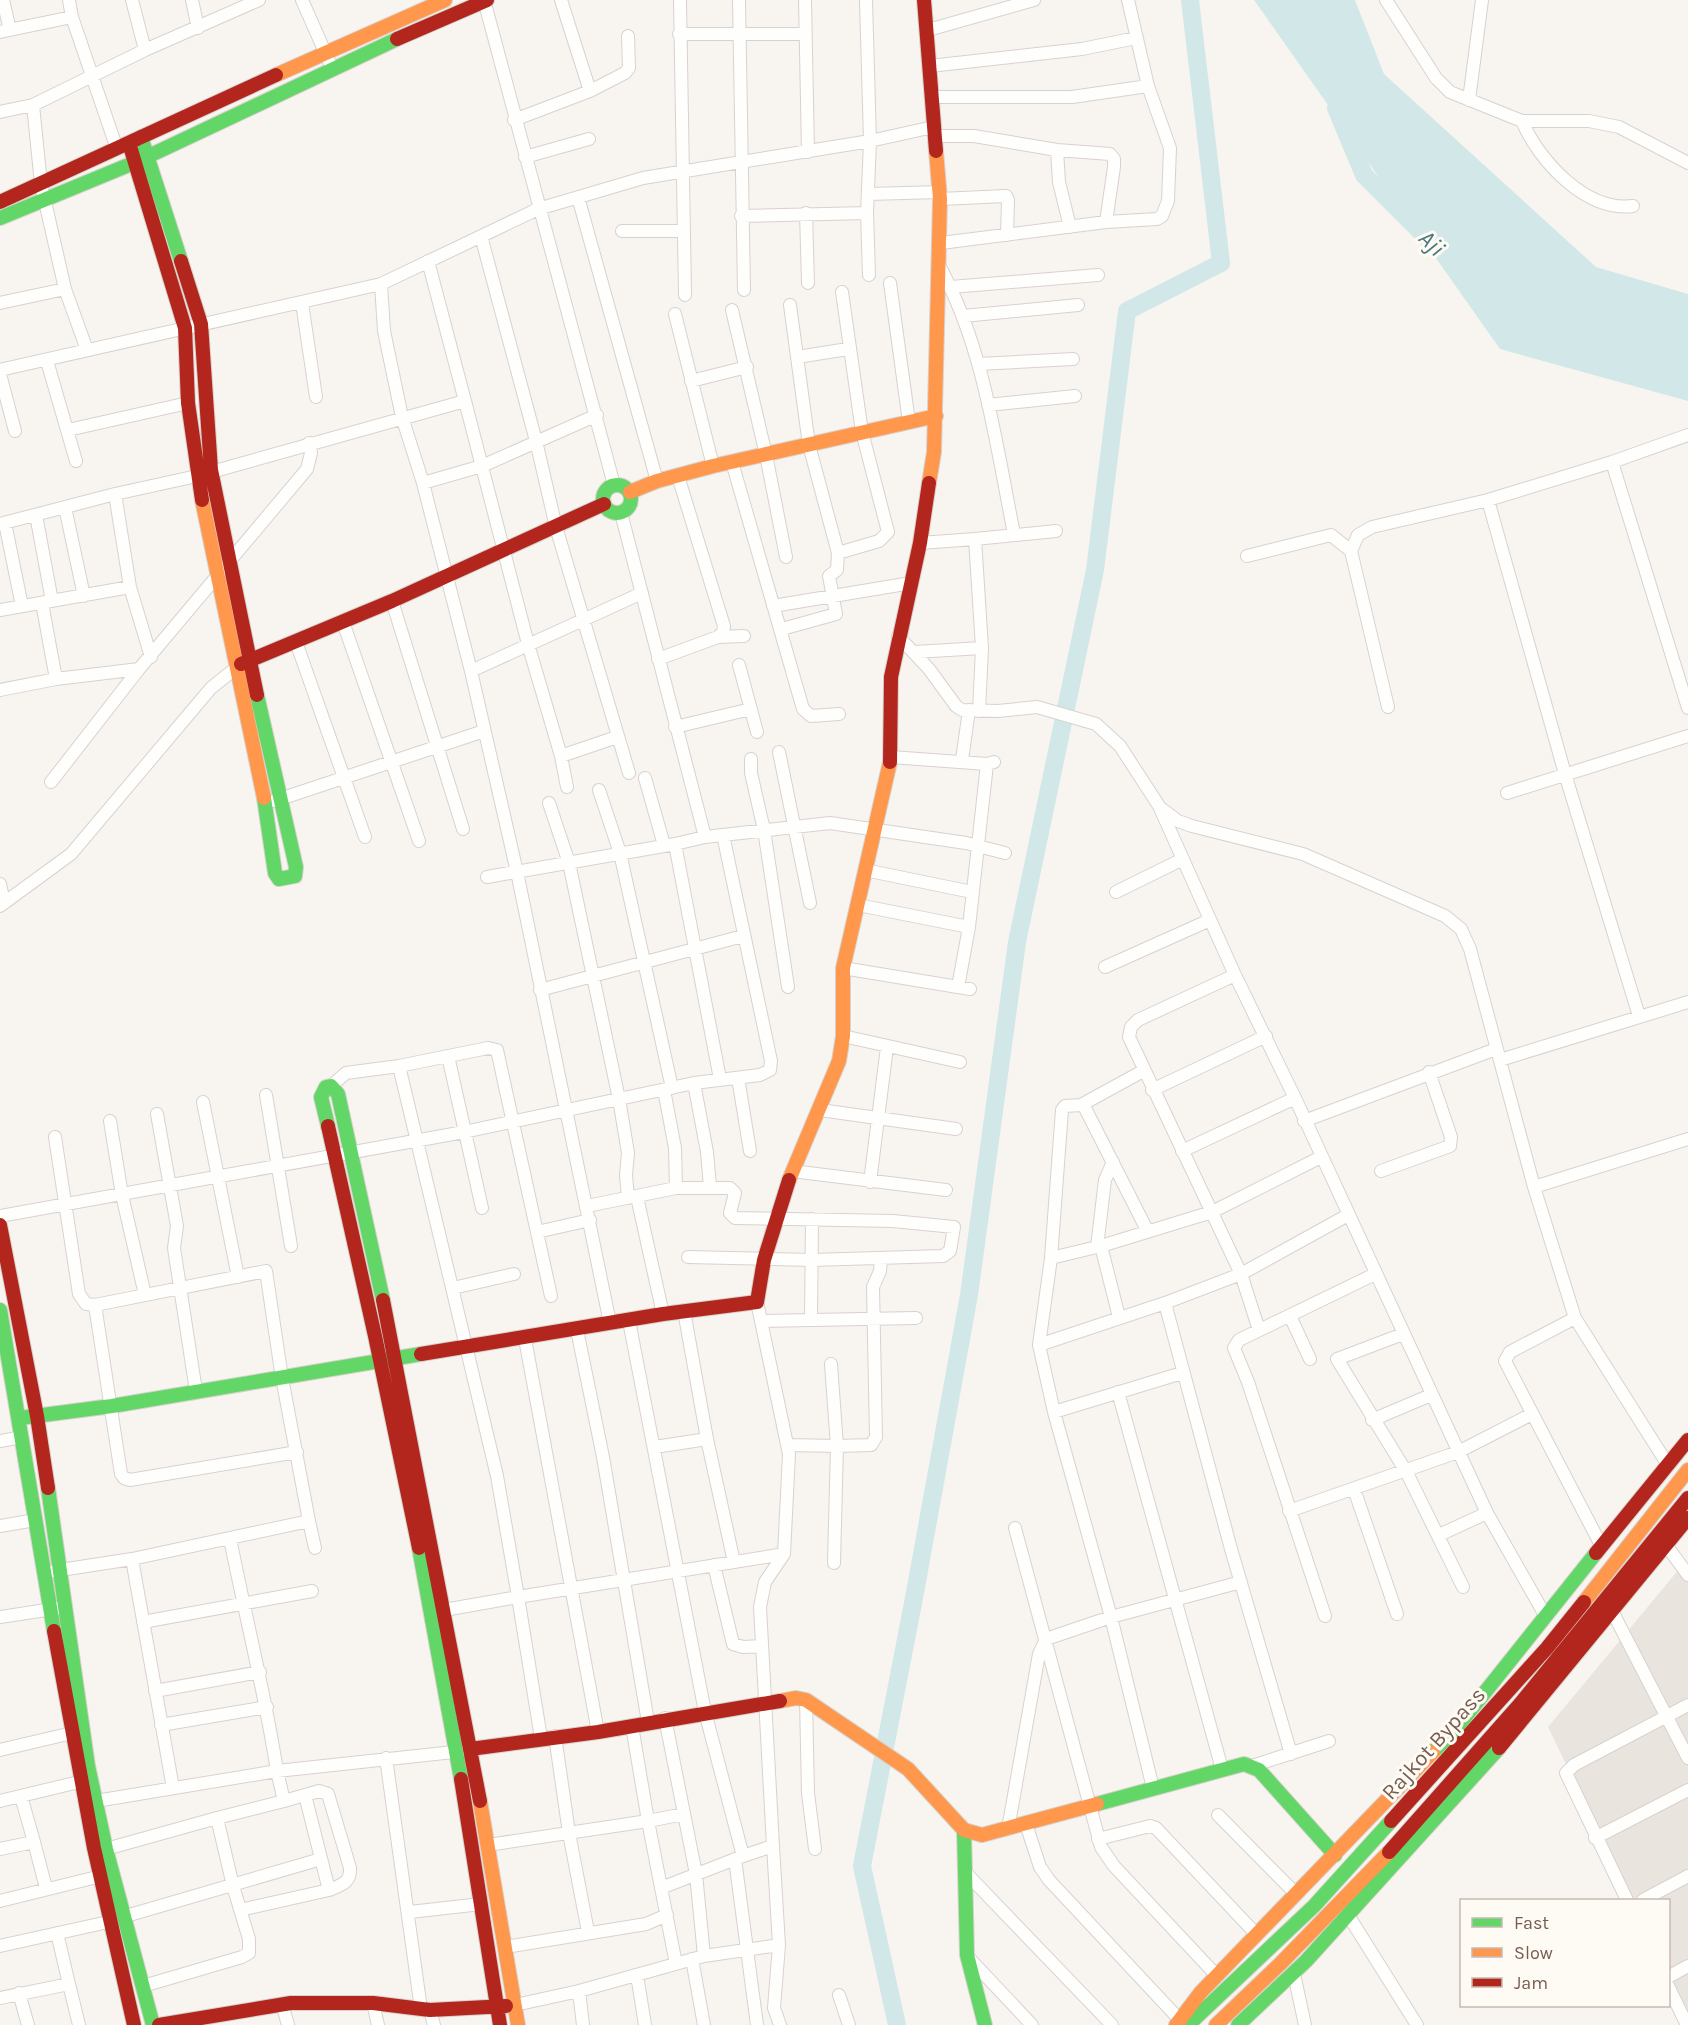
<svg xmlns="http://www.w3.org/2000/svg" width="1688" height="2025" font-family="Karla,sans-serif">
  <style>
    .industrial { fill: #eae4df }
    .water { fill: #d2e7e8 }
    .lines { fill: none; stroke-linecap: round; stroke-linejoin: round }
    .river { stroke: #d2e7e8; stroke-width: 18 }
    .street-casing { stroke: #d8d2ce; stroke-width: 14 }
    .fast-casing { stroke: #d8d2cc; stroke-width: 16 }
    .slow-casing { stroke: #d8d2cc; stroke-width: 16 }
    .jam-casing { stroke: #d8d2cc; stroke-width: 16 }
    .street { stroke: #fefefd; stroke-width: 12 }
    .fast { stroke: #63d668; stroke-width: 14 }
    .slow { stroke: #ff974d; stroke-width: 14 }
    .jam { stroke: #b3261e; stroke-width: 14 }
    .labels { text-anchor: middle; stroke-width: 6; stroke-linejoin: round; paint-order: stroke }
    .street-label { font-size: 22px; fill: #765d50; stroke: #fefaf4 }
    .water-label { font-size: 24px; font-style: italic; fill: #487880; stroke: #fefaf4 }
  </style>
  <rect width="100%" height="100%" fill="#f8f5f0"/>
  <path class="industrial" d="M1680,1568l8,12v436l-19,-41 -1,-75h-36l-84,-173z"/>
  <path class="water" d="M1254,0h101l29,74 212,193 92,27v107l-188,-52z"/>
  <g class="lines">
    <path class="river" d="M1336,108l28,67 65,65
      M897,2025l-35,-159 52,-268 55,-303 48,-353 78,-372 32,-259 94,-48 -31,-263"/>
    <defs>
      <path id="street" d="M3,0l7,30
        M69,0l3,17
        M132,0l13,50
        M192,0l6,28
        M302,0l30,68
        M484,0l130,485
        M561,0l29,91
        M680,0l5,295
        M739,0l5,290
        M805,0l3,152
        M866,0l4,141 -3,72 2,62
        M1386,0l50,78 14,14 72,29h67l30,6 69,36
        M928,30l106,-30
        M0,32l72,-15 45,132
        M679,34h126
        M930,66l152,-17 54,-11
        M932,97h140l76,-11
        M1469,100l13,-100
        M0,112l33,-7 112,-55 114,-50
        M514,120l76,-29 35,-18 4,-5 -1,-32
        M1522,121c17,40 64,91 111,85
        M934,136h40l83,14 53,4 4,5v8l-8,55
        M1057,150l2,32 11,45
        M525,157l64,-18
        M868,194l72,-2
        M578,197l79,284
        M940,199l66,-3 2,4 -1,35
        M806,213l2,70
        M741,216l126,-3
        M622,231h59
        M481,236l55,205 20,86 73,246
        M941,243l165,-21 51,-3 5,-3 6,-15 2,-53 -22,-62 -20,-86
        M428,261l37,140
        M940,267c44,81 56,177 74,267
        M890,283l19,139
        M381,284l3,47 18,86 21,66 48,188 46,201 93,451
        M951,287l147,-12
        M65,289l22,61
        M0,303l65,-14 -24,-105 -8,-79
        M302,303l14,94
        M732,310l34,145 20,102
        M675,314l38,152
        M963,316l115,-11
        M797,357l51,-8
        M47,361l29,100
        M978,364l95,-5
        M0,370l381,-86 157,-75 105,-31 227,-37 63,-14
        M0,374l15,57
        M691,381l56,-14
        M988,405l87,-9
        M68,430l120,-27
        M732,462l71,247 8,7 28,-2
        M1612,462l76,-27
        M423,483l59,-17 115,-51
        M115,494l15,93 21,70
        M1488,500l77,274 74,242
        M65,507l19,89
        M621,513l84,324
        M36,515l16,86
        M5,523l17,83
        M0,524l115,-30 82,-18 268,-75 63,243 33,112 6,31
        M975,539l81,-8
        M920,543l55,-4 7,109 -3,63
        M838,553l41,-12 9,-9 -26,-100 -20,-140
        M1247,556l84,-21 20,16
        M392,601l71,228
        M42,603l14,76
        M773,606l138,-23
        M0,610l130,-23
        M343,622l76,219
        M782,629l54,-15 -7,-38 8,-6 1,-17 -29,-108 -19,-140
        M898,636l31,33 27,37 6,4 36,1 39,-4 59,17 24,22 39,60 76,169 60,123 192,415 58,102
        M718,637l26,-1
        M296,642l69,195
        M915,652l67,-4
        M658,659l60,-22 5,-5 1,-6 -46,-150
        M739,665l18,67
        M471,671l171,-78
        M0,690l56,-11 83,-10
        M1388,707l-37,-156 7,-16 14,-8 116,-27 124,-38 76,246
        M675,727l76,-18
        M779,752l31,151
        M561,756l56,-19
        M891,757l96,7 7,-2
        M751,759v14l13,57 24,157
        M962,760l7,-50
        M645,778l19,67
        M51,782l88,-113 168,-200 4,-16 -2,-10
        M599,790l21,63 52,235
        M1507,793l181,-57
        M274,801l210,-70
        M549,803l20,60 50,236 9,54 -2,22 2,23
        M1162,809l16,12 14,5 111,28 142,62 16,13 9,20 64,238 41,131 93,147
        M675,844l45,235
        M865,870l107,22
        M487,877l188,-33 30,-7 125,-14 136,20 39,10
        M0,884l4,18
        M1116,892l67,-33
        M858,905l111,22
        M0,906l71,-52 140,-166 25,-20
        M1105,967l105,-47
        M843,968l127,21
        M1235,975l-97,45 -7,7 -2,10 112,237 18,56
        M958,987l11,-60 18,-163
        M540,990l203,-54
        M843,1036l117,26
        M448,1056l34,152
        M1500,1060l188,-58
        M399,1066l98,410 21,121 266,-43
        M738,1078l12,73
        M694,1083l13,69 3,35
        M331,1086l15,-13 53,-7 89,-18 9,2 54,246
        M664,1090l11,58 1,40
        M1152,1090l114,-54
        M266,1095l25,151
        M203,1102l35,175
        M1081,1105l62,-34
        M820,1110l136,19
        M157,1114l20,112 -3,22 22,143
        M110,1121l12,74 23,100
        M1304,1121l192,-72
        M1182,1151l113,-53
        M792,1171l154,19
        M1381,1171l69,-25 1,-9 -22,-65
        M870,1182l17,-135
        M1534,1187l154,-48
        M637,1197l26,117
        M587,1206l89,-18h54l5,5 -5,20 5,5 158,3 61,6 -4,24 -7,5 -131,4 -124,-3
        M0,1216l464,-84 230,-49 66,-8 10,-5 1,-9 -48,-226
        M537,1232l53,-12
        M1097,1247l8,-67 8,-18
        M1051,1258l50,-12
        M453,1288l61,-14
        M1165,1303l66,246 60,205
        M95,1305l26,169 3,4 6,2 167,-28
        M684,1311l23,128 27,123
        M1290,1316l20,43
        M1119,1317l-18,-71 111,-34 109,-55
        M1575,1318l-65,34 -5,9 97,186
        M811,1320l105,-2
        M629,1321l76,391 38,144 -82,32
        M763,1321l48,-1 1,-101
        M577,1330l26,127 45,265
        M1403,1334l-66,25 70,114 56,114
        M525,1339l73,393
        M1039,1345l12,-87 11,-148 3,-4 16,-1 4,3 62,122
        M831,1364l6,82 34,-1 5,-8 -3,-150 7,-16 1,-13
        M1118,1392l104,377
        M1054,1412l-15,-67 126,-42 76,-29 107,-59
        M1372,1420l59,-25
        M0,1441l22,-4
        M788,1445l49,1 -3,117
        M655,1447l52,-8
        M1354,1489l43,125
        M1289,1511l169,-59 74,-38
        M309,1521l6,27
        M0,1526l35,-6
        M1015,1528l86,319 13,19 103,110
        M1439,1535l48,-22
        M1666,1545l22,30
        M132,1559l41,229
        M714,1565l19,79 10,3 19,-1
        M54,1571l78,-12 177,-38 -27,-143 -16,-107 -171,34 -9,-1 -7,-10 -24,-157
        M444,1610l74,-13 23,141
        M1612,1611l76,147
        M1325,1616l-77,-234 -14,-34 5,-8 136,-66
        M0,1617l59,-9
        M143,1622l169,-31
        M155,1691l105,-19
        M806,1700l2,93 7,56
        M665,1718l31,156 8,82 75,-11 -5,63 6,17
        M161,1725l106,-18
        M632,1726l16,95 36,-7
        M555,1736l14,97 19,99
        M0,1750l72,-17
        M386,1758l35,251
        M1252,1766l77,-25
        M1153,1788l-42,-171 -57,-205 128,-39
        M305,1795l14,-4 9,3 22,74c1,15 -9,17 -21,22
        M0,1801l79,-19
        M96,1801l181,-30c-12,-79 -32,-155 -47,-233
        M1218,1815l78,79
        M1026,1824l14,43 9,13 130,139
        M1008,1829l31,-175 7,-15 65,-22 130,-35
        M1595,1838l93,-48
        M1098,1839l52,-13 6,2 101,107
        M34,1842l12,46
        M488,1845l160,-24 28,143
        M773,1846l6,99
        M0,1849l34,-7 -13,-46
        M106,1849l111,-31
        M743,1856l30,-10 -13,-239 5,-25 19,-28 5,-100 -32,-152
        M735,1859l22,166
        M965,1872l147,153
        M1627,1900l-61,-127 8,-8 114,-60
        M1643,1900l45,-24
        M0,1901l97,-24
        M240,1910l89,-20 -24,-95 -21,6
        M410,1912l71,-8
        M1348,1915l69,110
        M126,1916l195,-57
        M57,1933l12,51
        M0,1946l108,-24
        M506,1947l140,-23 21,-9
        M969,1958l63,67
        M692,1959l12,66
        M1294,1974l11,51
        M637,1975l8,50
        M1668,1977l20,-11
        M143,1986l99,-29 7,-4v-14l-16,-53 -16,-68 67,-17 -7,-30 186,-20
        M1668,1986l19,39
        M579,1991l4,34
        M19,1993l9,32
        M839,1995l10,30
        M0,1998l69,-14 10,41
        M373,2003l5,22
        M282,2004l6,21
        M515,2005l64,-14 125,-35
        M430,2010l4,15"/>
      <path id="fast" d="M141,137l40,124
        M0,218l136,-56 261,-123
        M603 499a14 14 0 1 1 28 0a14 14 0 1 1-28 0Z
        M257,695l39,172 -1,9 -16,3 -4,-6 -11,-75
        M328,1126l-7,-29 5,-10 5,-1 7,8 45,206
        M0,1310l54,321
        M20,1418l92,-12 309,-52
        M48,1488l40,278 18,83 47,176
        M419,1548l42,231
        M1433,1752l21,-21 142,-178
        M1097,1804l147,-40 15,6 76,85
        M964,1830l3,125 18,70
        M1188,2025l126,-119 77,-85
        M1238,2025l68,-64 193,-213"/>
      <path id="slow" d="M276,75l169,-75
        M929,483l5,-31 6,-253 -4,-48
        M630,492l27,-11 56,-15 223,-50
        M202,500l62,298
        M789,1180l50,-119 4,-25v-68l47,-206
        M1584,1602l104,-132
        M780,1701l16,-3 10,2 102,69 56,61 18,5 115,-31
        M480,1801l38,224
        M1176,2025l25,-33 232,-240
        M1216,2025l64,-61 109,-112"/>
      <path id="jam" d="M924,0l12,151
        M397,39l90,-39
        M129,143l56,185 3,75 14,97
        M0,202l276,-127
        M181,261l20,63 10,146 46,225
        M241,664l151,-63 212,-97
        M890,762l1,-85 29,-134 9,-60
        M328,1126l47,210 44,212
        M0,1225l37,191 11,72
        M383,1300l97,501
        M421,1354l242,-40 94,-12 7,-42 25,-80
        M1596,1553l92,-113
        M54,1631l40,217 40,177
        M1499,1748l189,-230
        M470,1749l128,-17 182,-31
        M461,1779l39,246
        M1391,1821l156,-173 37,-46
        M1389,1852l131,-148 168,-206
        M159,2025l132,-22h82l57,7 76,-4"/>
    </defs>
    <use href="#street" class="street-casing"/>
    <use href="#fast" class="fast-casing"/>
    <use href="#slow" class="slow-casing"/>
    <use href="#jam" class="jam-casing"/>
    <use href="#street" class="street"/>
    <use href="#fast" class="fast"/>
    <use href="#slow" class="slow"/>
    <use href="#jam" class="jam"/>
  </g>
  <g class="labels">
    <g class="street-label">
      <text transform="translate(1433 1743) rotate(-48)" y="8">Rajkot Bypass</text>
    </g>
    <g class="water-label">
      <text transform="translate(1432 243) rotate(45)" y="8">Aji</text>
    </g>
  </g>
  <rect x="1460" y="1899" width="210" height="108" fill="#fefaf4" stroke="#c8bbb2" stroke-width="1.5"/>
  <rect x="1472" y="1918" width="30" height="9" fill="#63d668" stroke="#c8bbb2" stroke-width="1.5"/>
  <text x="1514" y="1929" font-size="18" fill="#765d50">Fast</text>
  <rect x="1472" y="1948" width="30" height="9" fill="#ff974d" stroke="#c8bbb2" stroke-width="1.5"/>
  <text x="1514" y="1959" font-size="18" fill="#765d50">Slow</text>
  <rect x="1472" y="1978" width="30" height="9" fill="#b3261e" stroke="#c8bbb2" stroke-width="1.5"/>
  <text x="1514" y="1989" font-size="18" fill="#765d50">Jam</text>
</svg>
